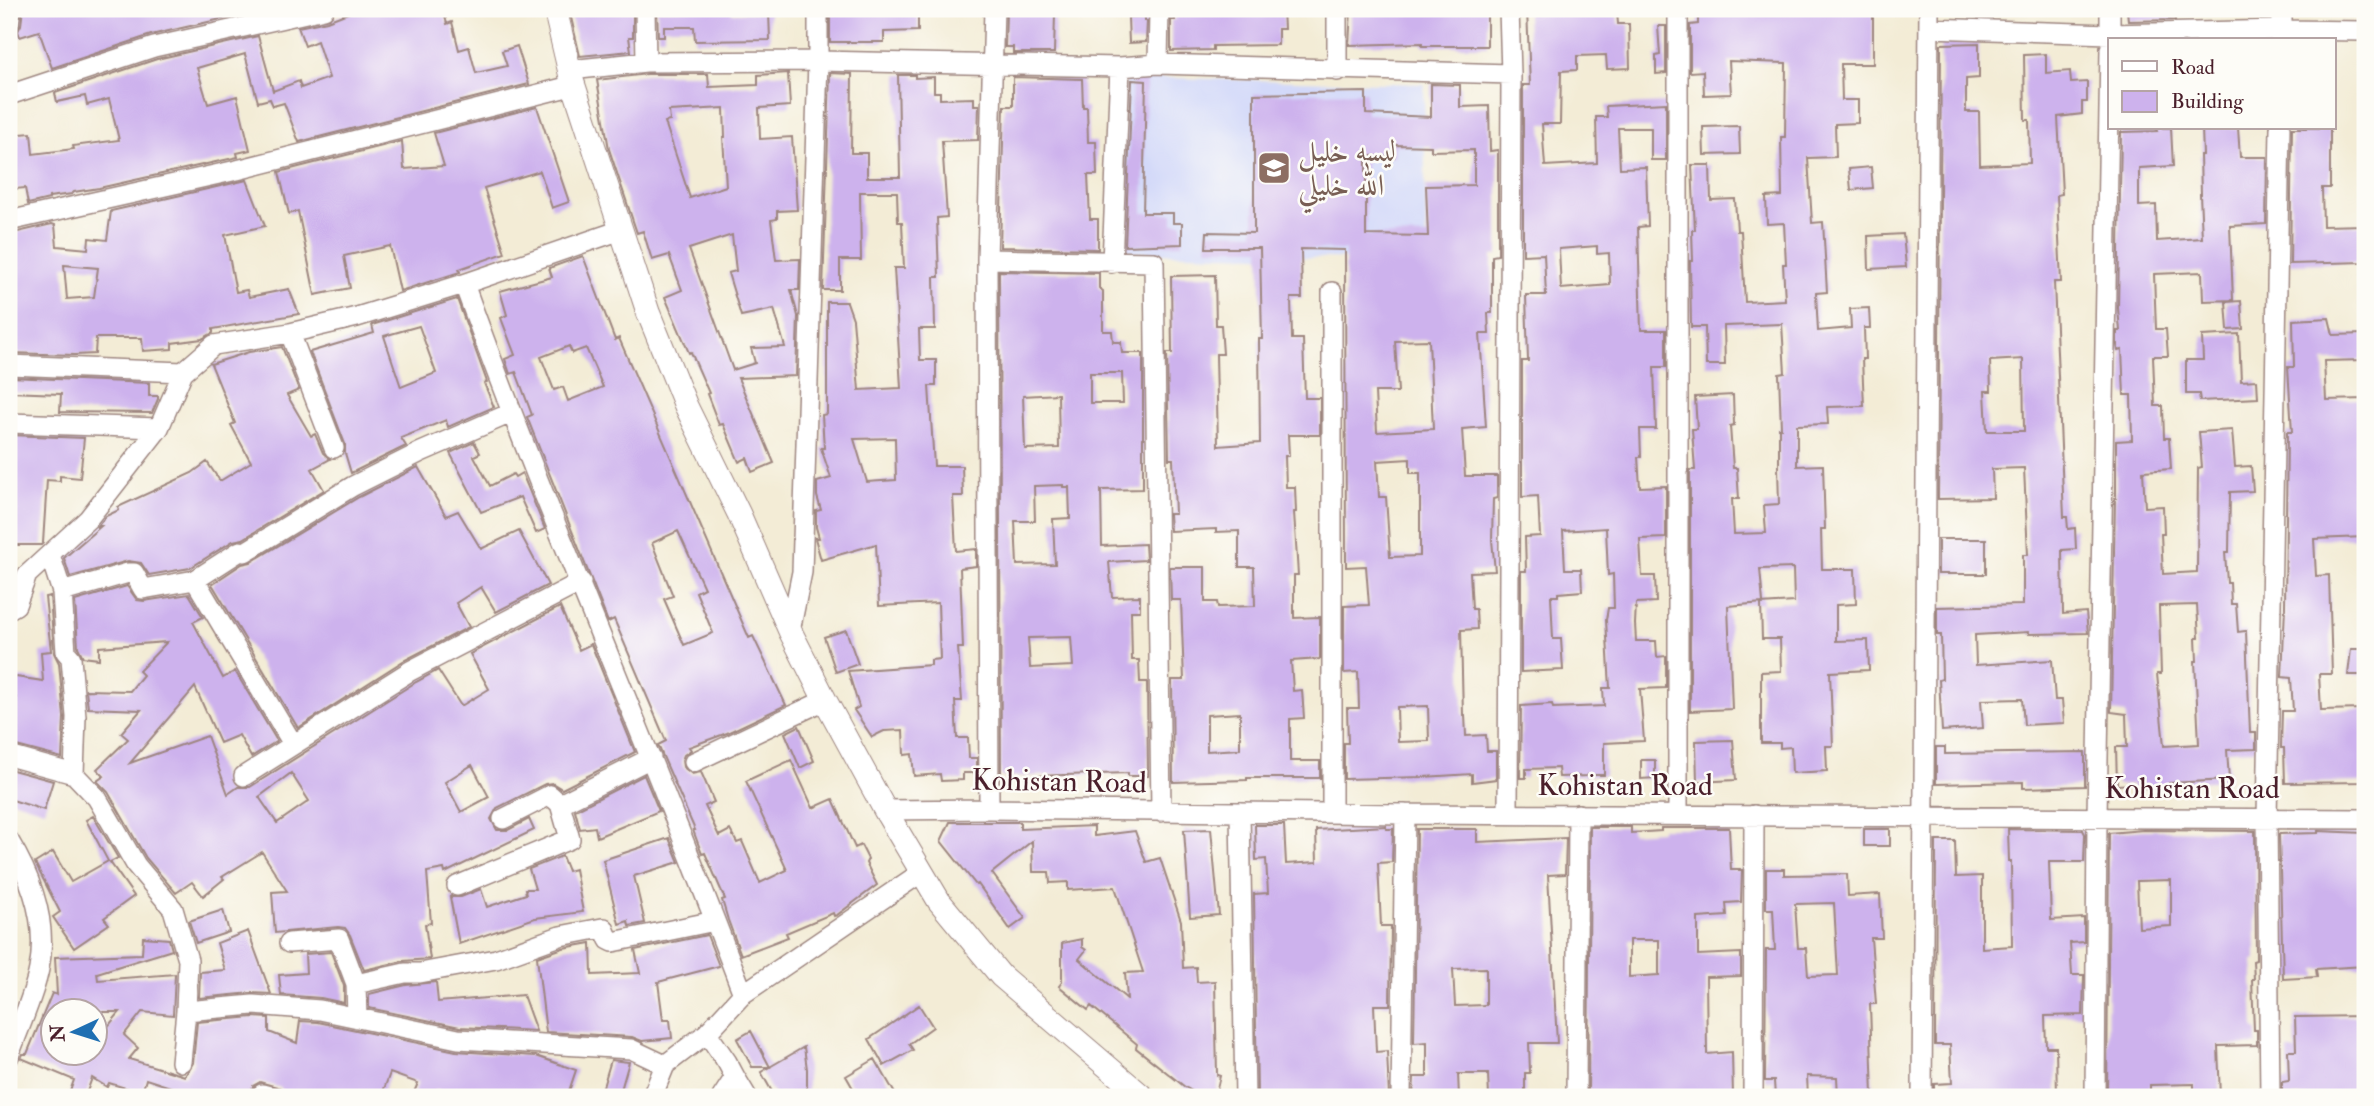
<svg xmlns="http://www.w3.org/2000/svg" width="2374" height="1106" font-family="'IM FELL Double Pica',Amiri,serif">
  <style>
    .built { fill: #d3d9f9 }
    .building { fill: #cdb2ed; fill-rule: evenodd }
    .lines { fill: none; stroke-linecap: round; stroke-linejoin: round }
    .minor-casing { stroke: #9e8680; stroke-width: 22 }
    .major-casing { stroke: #9e8680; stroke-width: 25 }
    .minor { stroke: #fff; stroke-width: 19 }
    .major { stroke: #fff; stroke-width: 23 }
    .labels { text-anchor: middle; stroke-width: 5; stroke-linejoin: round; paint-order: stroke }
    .education-label { font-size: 30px; fill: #785e54; stroke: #fdfcf7; text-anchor: start }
    .street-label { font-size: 30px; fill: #4a1f2b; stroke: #fdfcf7 }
  </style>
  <rect width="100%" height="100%" fill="#fdfcf7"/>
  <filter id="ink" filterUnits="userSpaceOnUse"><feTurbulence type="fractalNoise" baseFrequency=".0143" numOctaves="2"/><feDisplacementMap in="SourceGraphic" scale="14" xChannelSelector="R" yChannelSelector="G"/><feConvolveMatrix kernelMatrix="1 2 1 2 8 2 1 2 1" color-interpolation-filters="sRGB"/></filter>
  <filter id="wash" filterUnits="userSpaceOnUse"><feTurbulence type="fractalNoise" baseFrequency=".00686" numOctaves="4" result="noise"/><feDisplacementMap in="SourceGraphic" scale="28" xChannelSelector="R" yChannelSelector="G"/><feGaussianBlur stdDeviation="1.57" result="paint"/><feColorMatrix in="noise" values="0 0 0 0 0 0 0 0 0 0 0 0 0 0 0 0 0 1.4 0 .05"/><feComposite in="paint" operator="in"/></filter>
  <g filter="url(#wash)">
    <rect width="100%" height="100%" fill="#f3ecd6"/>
    <path class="built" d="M1126,77l298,7 2,177 -304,-9z"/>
    <g id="blocks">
      <path class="building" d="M23,9h205l2,8 -79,18 -99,33 -13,-37 -19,6 -2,-6 3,-6z
        M358,9h85l4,15 5,-2 7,28 10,-3 7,26 31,-7 -5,-15 15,-5 12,38 -230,58 -15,-39 -11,3 -3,-7 -12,3 -13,-48 -48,14 11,36 29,-8 13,54 -13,3 1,4 -139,31 -25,4 -2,2 -23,3v2l-21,5 -3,-16 -10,1 -3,-37h-3v-17l22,-2 2,21 41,-5 -1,-3 46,-6 -10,-41 -22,6 -2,-9 -28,6 -2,-9 102,-34 101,-23 15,55 26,-10 2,7 28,-10 -12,-37 -12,5 -7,-19 29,-6z
        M569,9h64v28h-4l2,14 -51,5z
        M657,9h75v4l37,-1 1,28 -75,1 -1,-14h-30v10h-6z
        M830,9h77v2h11v20l-34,1v10h-54z
        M1174,9h109l1,20h-6v16l-65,1v4l-42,1v-31h4z
        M1351,9h136v37h-65v-3l-73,2z
        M1527,9h78v3h12l1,12h11l1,44 -23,1 -1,-14 -29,1v14l-16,1 -1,53h-18l3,42 52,-3 -1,-46h11l-1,-11 60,-3v57h-15v-32h-33l2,40 26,-1 2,59 -10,1 3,103h25v37h-12l2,62h-16l1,28h-3l2,30 26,-1v52l-26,1 2,37h13l1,26 -20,1 -1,21 1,17h20l1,16 9,-1v32l-26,1 4,52 -40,2v32h-16v1l-29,1 -1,-9 -32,1v9h-6l1,-72 31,-2 1,4 51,-2 -1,-18h7l-4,-68 2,-12h6l-1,-34 -5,1 -2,-47 -43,3 2,38h16l1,22 -24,2v3h-7l2,43h8l2,31 -42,2v-101h5l-1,-34 15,-1 -2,-40 -16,1v-136h6l-2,-66h20l-2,-41 -21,1v-170h7zM1597,246v8l12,-1 1,32 -49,4 -2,-40z
        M1698,9h175v55h-32l1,36h16v23l-23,1 1,33 -28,1 4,65 11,-1 4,70 -11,1 2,38 33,-3 -1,-19 19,-1 1,20h-6l1,31h-3l2,47 -37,1 1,17 -31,1v41l26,-1 2,64h-4l1,40h33l1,35 -20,1v36l32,-1 1,30 -39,2 3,74h-7l1,25 -35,2 -1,-26 -11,1v-5h-19v-71l20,-1 -1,-32h-18l-1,-35 33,-2 -1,-34 -33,1 3,34 -35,3 4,103 -42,2v-241h5l-3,-41h5l-2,-32 38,-2 1,30 -4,1 3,42h4l2,31h-7l2,35 32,-1 -2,-28 15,-1 -1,-37h1v-39h2l-2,-54 6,-1 -3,-49 -58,2 1,39h-19l-1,-38h-14l-1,-66h3l-1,-31h3l-3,-65h18l1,35 24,-1 2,32h4l4,71 40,-2 -2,-36h3l-2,-41 -17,1 -1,-27 16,-1 -1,-59h4l1,-74 -57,-2 2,33 -27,1 -1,-24 -13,1v-47l8,-1z
        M2127,9h48v11l-47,1z
        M1006,12l49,1 -1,40h-41v-6h-8z
        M1145,16v5h2l-1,21 -17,1 -1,-26z
        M1658,26h8v47l-10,1v-18l4,-1z
        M1979,43v35l-13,1v33h13l1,53 50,-2 -1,-43h-4l-1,-65 22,-1v19l24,-2 1,12 16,-1v20h-5v12l-24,3 4,77 -5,1 4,87h-7l10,235h3l1,12 7,-1 1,21 -14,1 1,64 23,-2 2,21 -59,1v-2l-54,3 1,30 76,-5 3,40h7l2,23 -40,2 -2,-26 -41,1 2,28 -41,3 -3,-51 3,-1 -1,-44h-4v-28l86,-2v-50h5l-4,-87 -32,1 1,29 -55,1 3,-455zM2023,359l1,72h-37l-2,-40h6l-1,-30z
        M788,73l2,33 -31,2 1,31 32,-2 5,73 -20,1v8l-6,1 5,40 24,-1 -1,31h-8l7,26 -2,60 -58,2 36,85 -22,9 -5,-14 -8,4 -16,-38 -4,1 -12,-31 2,-1 -18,-41 -2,1 -24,-56 17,-7 -13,-35 -17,5 -9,-29 -6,2 -28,-84 -12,-69 50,-6h61l1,13 49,-2v-10zM724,108l1,29h-2l3,49 -36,12 -25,-76 5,-1 -1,-10zM732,235l4,36 -8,2 13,43 33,-7 11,38 -34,1 4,15 -22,7 -44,-121z
        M830,73l22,1 -1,79h16v24h33l-2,-102h17v3l19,-1v15h6v7l34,-1v7h5l-1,35 -36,1 5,76 -10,1 2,59h-5l1,52h-16l1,31h16v26h-7l5,80h28l1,30h-10l3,55 20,-2v17l-16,2 3,80h-5l4,53h-7l2,37h11l1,20h8v15h-14v7l-22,1 -1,-7 -26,2 -2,-22 -8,1 -1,-25 -19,1 -12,6 -18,-27 5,-3 -11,-36 83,-6v-5l9,-1 -2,-56 -59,3 -3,-62 -55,16 -6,-22h4l-3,-11v-16l5,-1 -4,-14v-14l14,-4 -10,-30h3l-2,-33 5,-1v-112h20l6,17 6,71 42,-2 -7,-120h10l-2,-46h-4l-1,-30h-37l1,68h-21v30h-17zM895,438l1,42 -29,2 -13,-43z
        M1013,77l69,2 1,28h4l1,35h8l1,33h-9l2,44h8v30l-98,-2 4,-141h9z
        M1132,80l14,1 -3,132h30v10h9v21l-57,2z
        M1431,84l29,1v22l29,-1 1,45 8,-1v105l-6,1v57h-4l1,21h-9l6,93 -24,2 3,47h32v22l-4,1 -1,41 3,31 -25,1 2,37h4l1,20 -16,1 2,85h2l1,21 20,-1 1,16h9v28l-24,3v-8l-49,3 -79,2v-36h4l-1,-35h12l-1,-36 -14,1v-67l25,-1 -3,-39 -20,1 -1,-317 -44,-1 1,49h-11l1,41h11l2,59h15v37h-32l1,21h-4l1,31h9l1,25h-2l4,63h-4v43l26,-1v42l-29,2 2,30 9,-1 2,28 -14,1v42h30v17h-73v2l-74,2 -1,-102h12l-3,-80h-10l-1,-33h35v35h12l1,5 37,-1 -1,-39h-15v-36l-23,1v-3l-46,2 -1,-17h6l-2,-55h-4l-2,-106h5l-1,-77 44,-1 1,50h5l2,29h-7l2,92 42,-3 -1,-104h3l-2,-91h-54l1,-16 47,1v-139l112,-2v22l65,3zM1395,145l36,1v5l43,-1v35l-48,1 2,50 -62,-1v-79l28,1zM1429,340l4,89 -56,3 -2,-40h23l-3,-51zM1410,459v14h10v83l-30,1 -4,-60h-7l-2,-36zM1428,706l1,35 -31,1 -1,-35zM1240,713v36l-33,2v-36z
        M537,107l32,95 -17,6 -12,-37 -56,17 21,65 -46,16 1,3 -60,19 -10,-45 -46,10 6,32 -35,7 -17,-84 -9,3 -10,-42 123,-31 2,28 40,-3 -10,-33z
        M1739,126l1,28 -36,1 -1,-28z
        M2156,128h15l2,38 -34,2v38l17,-1 1,36 45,-3 -2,-44h1l-1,-39h3l-1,-27h36l2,29h27l-1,67 -36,2 3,74 -30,1 -1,-29 -48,2 2,55h10l2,27h-15l2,50h8l1,32h5l2,31 -28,2 2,36 18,-1 1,28h-3l2,40 34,-2 1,-104 4,-1 -3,-35 33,-2 3,37 16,-1 2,25 -23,1 -1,60h-4l2,31h3l1,21h5l2,28 8,-1 4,102h6v16l-29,1 2,30 -60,3v4l-36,2v-5l-16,1 -1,-38h11l-1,-33 -15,-2 4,-214h1v-57l16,-1 -1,-45h-7l-2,-45 -4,1 -1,-6v-14h3l-2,-23 3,-176 36,-1zM2197,605l2,33h-3l1,23h-2l4,83 -35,2 -7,-72h4l-2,-66v-2z
        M2292,128h38v60h-8l1,38 42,-1v37l-75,2z
        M1871,167l2,21 -22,2 -2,-21z
        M247,180l18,46 -40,9 11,57 11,-2 2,7 40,-8 10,25 -86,15v4l-11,6 -30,4v6l-29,2 -1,-13h-46l-1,16 -20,1 -65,-2 -1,-119 43,-10 3,1 2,21 31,3 1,-11 18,2 4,-29zM64,265l34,3 -4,29 -27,2z
        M1903,234l3,33 -37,2 -1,-33z
        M583,256l32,84 4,-2 130,300 4,-2 33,69 -59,28 -38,14 2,3 -7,5 -2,5 1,7 9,7 9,-2 13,30 -9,4 14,30 11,-6 7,13 5,-2 18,42 27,-13 -41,-89 45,-21 22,48 20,-9 22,49 6,-3 7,14 -2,4 11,22 -40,30 -3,1 -1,-3 -47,20 2,4 -47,18 -13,-35 -6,-20 3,-1 -20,-46 -3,1 -9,-24h2l-37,-85 8,-4 -52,-122 -6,3 -81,-205 5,-2 -16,-43 -6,2 -5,-15 10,-4 -14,-37 6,-3 -7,-24 52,-14 -3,-9zM569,346l3,7 14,-5 17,39 -35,14 -5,-14 -9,3 -13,-33zM678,531l26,57 -8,4 17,41 -29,12 -20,-46 9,-3 -21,-53z
        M999,271l100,2v15l4,3v40h9l1,11h8l1,11h21v136l-42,1 1,56 43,-2 1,16 -37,2 3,35 28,-1v15h-9l1,49h7l1,22h7l1,94h-20v-3l-127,4zM1090,373h32l1,30h-33zM1058,394l1,54 -34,1 -2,-53zM1063,485v2h6l1,31 -17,1 2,45 -38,1 -2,-44h20l-1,-35zM1071,637l2,29 -43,2 -2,-30z
        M457,299l30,83 -3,1 10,24 -46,20 -2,-7 -45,18 5,8 -55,27 -6,-20v-9l-35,-92 64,-19 -2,-8zM419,326l17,47 -35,14 -17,-51z
        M2241,301l2,28 -15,1 -2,-28z
        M2329,318l4,17 32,-1v26l-41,1 2,39 39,-1v138l-51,2 2,37 13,-1 3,99h-13l2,36 44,-1v73l-80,1 -1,-35h-3l1,-37h11l-2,-33 -9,-1 3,-70 2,-175h5l-4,-65h6l-1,-47z
        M2239,334l2,47 16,-1 1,18 -58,3 -1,-7h-13v-34h17l-1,-24z
        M282,347l17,43 -12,5 24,41 4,-2 8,19 7,6 -18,10 12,21 -81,49 -10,2 -43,27 -41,7 -8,-12 -13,-2 -58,16 -6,-19 37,-32h-3l8,-10 13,-6 -1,-3 74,-34 15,-11 13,19 31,-19 -20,-37 4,-2 -24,-59 38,-12z
        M9,377l140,6v13h9v3l-6,14 -92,-1 1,-18 -52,-2z
        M9,435l75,3 -4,40 -20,-2v5l-13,-1 -4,63 -2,2h-32z
        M474,442l6,11 -6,3 16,30 23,-12 2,3 7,-4 23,56 -9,4 -16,-36 -39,15 -31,-59z
        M418,467l28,49 12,-5 23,38 38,-18 29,54 -52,27 -15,-25 -25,16 13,24 -66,34 -105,67 -86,-144 30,-20 9,-2 108,-65z
        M1938,539h48v35h-48z
        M127,586l10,14 7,1 45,-7 14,23 -10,5 30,56 12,-7 42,70 -26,16 -12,-22 -19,8 -25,-56 -65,76 77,-27 21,58 10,-7h12l166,-105 22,-12 23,36 28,-17 -19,-35 90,-47 19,43 12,-6 44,108 -73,37 -10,-6 -7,1 -48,24 -6,11 6,11h11l21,-11 5,11 -89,43 -1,-4 -17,3 4,51 -6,1 5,35 -27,2 -39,9 -14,-35 -5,-7 -7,-1 -63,6 -3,-41 15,-1 -25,-39 -40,25 2,2 -21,17 -11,-14 -16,11 -30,-35 -38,-66 -11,-11 7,-5 -7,-7 31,-30 -7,-6 20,-23 -53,-2 -2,-18 44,1 13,-16 -4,-4 28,-29 -68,5v12l-16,-2 -5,-10 -3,-46zM472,765l17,32 -28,15 -16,-30zM291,773l18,28 -32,22 -18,-26z
        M50,596l4,57 5,10 5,54 -2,41 -53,-14v-13l5,2 2,-35 -7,-1v-21l34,5 -2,-29 10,-1 -6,-54z
        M846,630l12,34 -22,8 -12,-35z
        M2351,649h14v26h-17z
        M799,726l15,35 -14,7 -15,-35z
        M1733,740l3,40 -39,2 -1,-41z
        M1936,747h9v7l140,-2v34l-62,2v-6l-87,2z
        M1641,760h14v18l-14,1z
        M9,769l44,12 -9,29 -35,-11z
        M644,775l15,36 -62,26 -2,-10 -15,2 -5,-19z
        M93,816l25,42 -8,4 24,34 -30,22 5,6 -35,24 -21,-31 7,-5 -25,-49 18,-11 18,30 37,-21 -22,-41z
        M950,822h70v7l74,-3v10l41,-5 11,31 14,-4 21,63 2,47 13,-1 1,15 18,-1 2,94 3,1 -5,21h-13l-17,-10 -49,-39 1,-4 -46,-38 -3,4 -29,-24 3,-4v-39l20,-4v8l4,3 -7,9 48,40 -2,-26 18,-1 -28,-85 -47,3v-8l-18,1 -1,-11h-16l-1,-31 -40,32 33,45 -15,11 -32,-45 -2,1 -35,-44z
        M1255,825h29l2,39 31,-2 -1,-32 70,-4v3h7l-1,33 -14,1 3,63h10l-1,79h-16l2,47 11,-1 2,46h-132l-3,-203 14,-1 -2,-34 -10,1z
        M1590,827h41v6l30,-2v-3h68l2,42h11l-1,32 -15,1 1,13 -29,2v37l43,-2v23l-35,1 1,77 25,-2 1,45h-145zM1629,940h30v35l-30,2z
        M1211,829l8,86 -29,2 -6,-87z
        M1417,829h60v13l89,-4 -1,36 -17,1 9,168h-28l1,30h-5v24h-36l-1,-23h-30l1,23h-46l1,-20h13v-35l-13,1zM1486,968v37l-31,1 -2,-37z
        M1864,829h26v17h-26z
        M2008,829l75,1 2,4 -1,28h-35l2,58 33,-2v24l-14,1 2,32h12l-1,40 -38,1 1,31h10l1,50h-123v-13l18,-1 -2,-38h-15l1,-204h19l1,36 26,-1v72l30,-2 -1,-85h-2z
        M2143,830l112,1 1,129 -3,1 1,18h-2l2,51h3v15l-39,1 2,51h-26v-13l-44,1v12h-43l2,-264zM2171,880v46l-32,2 -2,-47z
        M2318,831l47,2v133l-49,3 1,8 -34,2 -4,-145 39,-1z
        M669,838l10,24 -45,14 11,47 -16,3 -1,-5 -9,3 -16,-64z
        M562,856l6,15 7,-2 8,43 -48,6 -76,26 -9,-47h11l20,-8 6,18 39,-13 -1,-5h10l-6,-20z
        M1766,869h18v6l63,-1 1,22 32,-2 2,44h-11l5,66h-6l3,93h-35l-1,-20 -30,-1 1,21h-33l-1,-16h-9l1,-131h9l-2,-41h-7zM1834,903l4,72 -30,1 -2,-28h-8l-3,-44z
        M223,910l6,22 -33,11 -7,-22z
        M248,931l23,63 -19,-1 -53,5 1,-26 25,-2 -8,-27z
        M707,935l12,31 -61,16 5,38h7l2,18 -30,3 -10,-4 -86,-5 -9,-75 26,-9 28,-5 1,32 48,-2 -5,-23z
        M143,937l26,2 3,11 -75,23 1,7 77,-6 -2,41 -31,-3 -18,23 14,13 -9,11 56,17 8,-13 4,-41 56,-5 16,1v14l28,11 3,-22 18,1 138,29 80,5 40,14 -9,27h-112l-19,-7 -3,7h-21l6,-14 -28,-10 -9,24h-96l-4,-9 -21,-6 -7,4 -3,11h-67l3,-5 -40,-13 -4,14 -33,-10 -2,4 -15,-9 -7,19h-17l6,-17 -53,-22 2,-4h4l25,-61 5,2 -2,-38 87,-3zM52,1012h68l-26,31v11h-42z
        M331,952l13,34v17l-23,-5 -40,-3 -2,-20 27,-2 -1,-19z
        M436,982l2,20 85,-7 13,36 -76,-4 -91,-19v-14l37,-9z
        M919,1005l14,22 -24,17 4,6 -29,16 -15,-27z
        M2365,1016v81h-83v-15l7,-1 -1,-30h8l-1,-34z
        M751,1031l19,36h-18l-15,-28z
        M804,1047l3,22v28h-32l-14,-25z
        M875,1059l22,38h-39l-12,-21z
        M611,1060l18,2 -10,35h-19z"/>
    </g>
  </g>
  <g filter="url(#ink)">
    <use href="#blocks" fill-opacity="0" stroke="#9e8680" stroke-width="2"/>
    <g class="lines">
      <defs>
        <path id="minor" d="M645,9l1,53
          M1337,9v62
          M2110,9v31
          M2282,9v31
          M9,23l2,-14
          M1930,28l180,6 172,-4 83,1
          M1158,64l1,-55
          M570,70l76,-8 172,-1 302,6 38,-3 353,10
          M9,95l145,-48 170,-38
          M9,222l4,-2 224,-50 338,-85
          M987,259l167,3 7,550
          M1112,263l8,-196
          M464,284c86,239 190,472 279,710
          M1332,292v521
          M290,333l44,115
          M9,365l174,7
          M9,423l150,5
          M50,555l12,37 4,60 5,6 5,59 -2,57
          M195,580l98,164
          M62,592l66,-19h6l9,16 52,-9 45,-29 5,1 108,-66 68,-34 90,-39
          M9,609l7,-4 11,-30 61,-56 71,-91 24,-56 31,-27 76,-12 67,-16 107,-33 157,-54
          M790,631l12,-59 16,-511v-52
          M9,756l65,18 23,24 39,67 37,44 15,51 -2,51 -5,51
          M694,762l131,-62
          M244,776l166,-105 171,-89
          M560,804l91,-46
          M989,809l-2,-550 7,-250
          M885,810l104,-1 416,5 960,5
          M1240,812l5,285
          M1508,814l3,-740 -2,-65
          M1678,815v-806
          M9,841c23,38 39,82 30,128 -5,27 -21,60 -30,87
          M457,886l113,-47 -10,-35 -10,-9 -47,24
          M289,943l50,-4 17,45 1,34
          M356,984l49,-11h15l76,-14 64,-23 42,-8h2l5,12 4,2 102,-21
          M186,1011l67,-6 67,5 138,29 173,10 34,16
          M707,1033l20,29 8,15 -13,20
          M735,1077l12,20
          M262,1094l11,3
          M652,1097l13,-32 42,-32 36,-39 179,-122
          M1401,1097l4,-283
          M1576,1097l2,-283
          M1753,1097l1,-282
          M1922,1097l7,-1088
          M2095,1097l2,-280 13,-768
          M2270,1097l-3,-279 13,-690"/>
        <path id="major" d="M555,9l16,68 77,235 38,94 53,108 51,117 35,69 60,110 54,91 62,75 142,121"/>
      </defs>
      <use href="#minor" class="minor-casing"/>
      <use href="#major" class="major-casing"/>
      <use href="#minor" class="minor"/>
      <use href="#major" class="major"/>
    </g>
  </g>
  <defs>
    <symbol id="school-square" viewBox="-11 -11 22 22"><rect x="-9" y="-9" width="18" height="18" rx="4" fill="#8d6e63" stroke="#fdfcf7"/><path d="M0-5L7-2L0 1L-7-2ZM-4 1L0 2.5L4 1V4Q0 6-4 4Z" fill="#fff"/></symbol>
  </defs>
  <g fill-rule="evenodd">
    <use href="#school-square" x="1255" y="149" width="38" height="38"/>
  </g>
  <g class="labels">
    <g class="education-label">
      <text x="1298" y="161">ليسه خليل<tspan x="1298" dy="34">الله خليلي</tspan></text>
    </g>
    <g class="street-label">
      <text transform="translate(1059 781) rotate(1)" y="10">Kohistan Road</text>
      <text x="1625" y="795">Kohistan Road</text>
      <text x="2192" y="798">Kohistan Road</text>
    </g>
  </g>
  <rect width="2374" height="1106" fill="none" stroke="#fdfcf7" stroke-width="35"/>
  <rect x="2108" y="38" width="228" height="91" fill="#fdfcf7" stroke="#b5a4a5" stroke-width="2"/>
  <rect x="2122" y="61" width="35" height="10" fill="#ffffff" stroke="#b5a4a5" stroke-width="2"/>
  <text x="2171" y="74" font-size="21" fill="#4a1f2b">Road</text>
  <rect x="2122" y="91" width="35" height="21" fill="#cdb2ed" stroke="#b5a4a5" stroke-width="2"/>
  <text x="2171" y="108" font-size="21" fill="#4a1f2b">Building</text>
  <g transform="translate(74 1032) rotate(266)"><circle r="33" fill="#fdfcf7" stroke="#b5a4a5" stroke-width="2"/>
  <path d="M0-5L12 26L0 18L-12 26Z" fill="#1f6fb2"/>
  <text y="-10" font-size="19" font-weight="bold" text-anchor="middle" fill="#4a1f2b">N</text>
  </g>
</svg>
